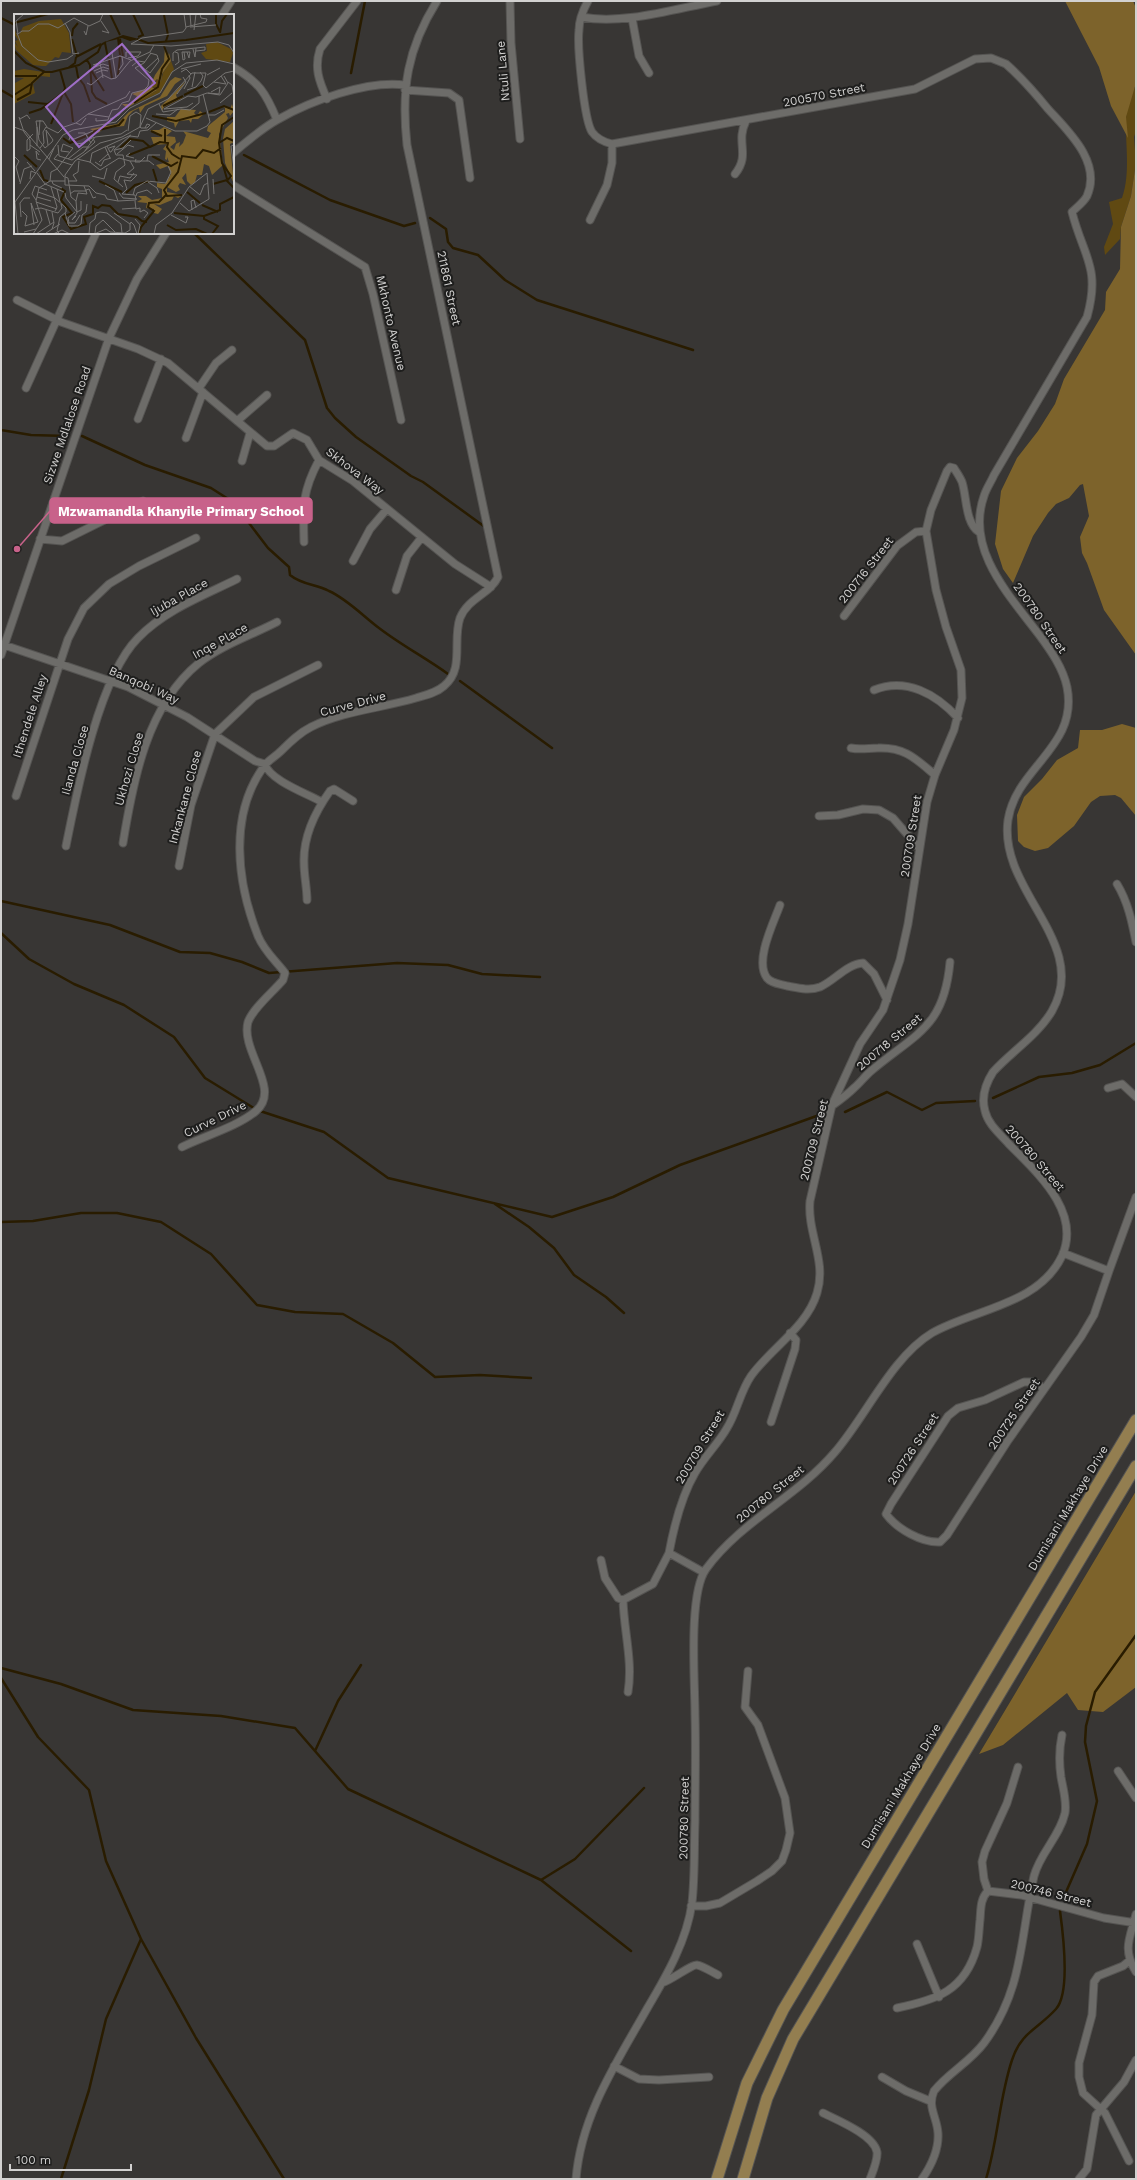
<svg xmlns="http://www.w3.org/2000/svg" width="1137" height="2180" font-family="'Work Sans',sans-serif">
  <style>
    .green { fill: #604912 }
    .forest { fill: #7d632b }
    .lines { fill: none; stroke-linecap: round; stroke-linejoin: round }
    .stream { stroke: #291c00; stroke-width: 2.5 }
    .minor-casing { stroke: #555452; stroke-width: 9 }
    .primary-casing { stroke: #555452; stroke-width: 13 }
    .minor { stroke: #6d6c69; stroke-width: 7 }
    .primary { stroke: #937e50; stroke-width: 11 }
    .labels { text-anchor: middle; stroke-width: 4; stroke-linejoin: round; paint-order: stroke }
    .street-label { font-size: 12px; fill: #d2d1d0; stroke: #1e1e1d }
    .inset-river { fill: none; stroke: #291c00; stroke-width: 2 }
    .inset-road { fill: none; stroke: #767472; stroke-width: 1 }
    .view { fill: #9e6ec6; fill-opacity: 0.15; stroke: #9e6ec6; stroke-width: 2 }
    .inset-edge { fill: none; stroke: #d2d1d0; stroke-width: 2 }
    .leader { fill: none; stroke: #c8628a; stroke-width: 1.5 }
    .callout-dot { fill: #c8628a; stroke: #1e1e1d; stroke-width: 1.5 }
    .callout { fill: #c8628a; stroke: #c8628a; stroke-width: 1.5 }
    .callout-label { font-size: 13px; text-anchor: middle; font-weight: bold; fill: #fff }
  </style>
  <rect width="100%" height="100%" fill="#383634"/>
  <path class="green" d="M1136,83v48l-2,6 2,26 -5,33 -10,31 -1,12 -15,16 -1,-8 9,-23 -4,-22 13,-4c9,-25 3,-54 4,-80 0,-11 7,-24 10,-35z"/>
  <path class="forest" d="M1065,1h68l3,7v75l-10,34 2,21 -17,-32 -12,-39z
    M1136,163v492l-32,-45 -17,-47 -5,-10 -2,-16 9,-21 -6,-32 -3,1 -11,13 -13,6 -8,9 -15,23 -20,47 -10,-14 -8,-25 6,-53 16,-33 21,-27 17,-27 9,-25 41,-69 1,-18 14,-23 1,-42 10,-31z
    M1122,724l14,4v88l-15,-18 -6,-3 -15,1 -9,6 -17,24 -26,22 -13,3 -11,-4 -6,-6 -1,-26 7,-18 18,-18 15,-19 21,-12 2,-18h22z
    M1136,1491v196l-33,25 -25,-2 -11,-17 -64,52 -24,9z"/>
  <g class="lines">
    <path class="stream" d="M1,18l14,7
      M351,73l14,-72
      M1,90l14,8
      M244,155l86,45 74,26 11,-3
      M430,218l16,11 2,13 5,6 25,7 27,25 32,20 156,50
      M194,233l111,107 22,68 8,10 21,19 55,39 12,6 62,45
      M1,430l30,5 36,1
      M82,436l63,29 66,23 22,14 35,46 21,19 1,8c12,10 26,9 39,16 18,8 34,25 50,37 22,17 47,30 69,46
      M460,681l92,67
      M1,901l109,24 70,27 30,1 32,9 27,11 128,-10 51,2 34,9 58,3
      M1,933l28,26 45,25 50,21 50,32 31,41 52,32 67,22 64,46 164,39 61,-20 67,-32 142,-51
      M993,1098l46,-21 33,-4 28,-8 36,-22
      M845,1112l42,-20 35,18 14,-7 39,-2
      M495,1204l34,23 25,21 20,27 32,22 18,16
      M1,1222l32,-1 48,-8h36l44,9 50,32 46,51 38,7 48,2 50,29 42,34 45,-2 51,3
      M1,1668l60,16 72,26 88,6 74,12 53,61 193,91 90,71
      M1,1678l37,59 51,53 17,71 35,78 55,99 88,141
      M315,1751l23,-50 23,-36
      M541,1880l34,-21 69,-71
      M1063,1899l24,-55 10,-43 -12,-59 1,-16 9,-34 41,-57
      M61,2179l28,-89 17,-71 35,-80
      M986,2179c12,-39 13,-80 26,-119 9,-28 26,-31 44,-51 15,-17 7,-76 4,-98"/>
    <defs>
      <path id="minor" d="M510,1l1,42 9,96
        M222,15l9,-14
        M581,17c43,8 93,-8 136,-16
        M632,18l7,38 10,17
        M233,67c26,15 33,26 44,53
        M405,90l44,3 10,7 11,78
        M327,99c-8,-18 -13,-31 -7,-50l37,-48
        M233,153c14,-12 28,-24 44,-33 33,-19 90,-40 128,-35
        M735,174c16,-20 0,-31 11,-53
        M233,185l132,82 8,27 28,126
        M590,220l17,-35 5,-22v-19
        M17,300l44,22 77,27 30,14 99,83h7l19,-13 14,7 12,20 34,21 102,83 36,23
        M26,388l70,-155
        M199,388l17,-25 16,-13
        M138,419l23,-60
        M237,421l30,-26
        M186,438l17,-46
        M242,461l8,-28
        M40,539l22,2 81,-40
        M304,542c-1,-36 -2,-50 15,-82
        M353,561l17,-32 17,-20
        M396,590l11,-34 15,-19
        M844,616l53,-70 19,-14 10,-1
        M4,645l124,42 59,30 68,44 10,3c4,16 43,30 57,38
        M1,655l108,-317 28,-59 29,-46
        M874,690c32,-13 62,4 84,28
        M851,748c9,2 18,0 27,0 27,-1 38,11 57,27
        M16,796l52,-157 16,-31 25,-24 30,-18 57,-28
        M819,816l19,-1 25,-6 16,1 14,8 26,30
        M123,843c10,-62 24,-138 76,-180 23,-18 53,-28 78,-41
        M66,846c11,-55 33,-169 72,-208 27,-28 65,-42 99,-59
        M179,866l12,-61 24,-71 39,-37 64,-32
        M1117,884c11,18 15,38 19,58
        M307,900c0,-12 -3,-24 -3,-37 -1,-27 11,-51 26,-72l4,-2 19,12
        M780,905c-6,17 -26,56 -13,73 5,6 14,6 20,8 11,2 22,5 33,1 14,-6 27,-23 43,-24l11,11 13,26
        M1108,1088l14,-4 14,13
        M833,1105c7,-5 15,-11 21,-17 6,-5 11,-12 17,-17 45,-38 73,-43 79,-109
        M182,1147c22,-11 55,-20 74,-36 26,-22 -16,-60 -8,-89 5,-14 25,-30 35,-42l2,-7c-9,-12 -21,-22 -27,-37 -21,-53 -30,-122 7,-171 4,-5 11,-9 16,-14 9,-9 18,-18 30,-24 32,-16 71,-19 105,-29 10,-3 20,-5 28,-12 21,-17 8,-45 16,-68 8,-20 30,-24 38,-41l-91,-432c-6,-56 0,-96 30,-144
        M1109,1271l27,-74
        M1044,1389l-9,-7h-11l-39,18 -27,8 -10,8 -57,88 -5,10c11,15 36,29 54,28l7,-7 60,-93 74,-105 13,-22 15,-44 -46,-18
        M771,1422l24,-73 1,-9 -6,-7
        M601,1560l4,18 13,20 5,2 30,-16 16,-31
        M703,1572l-34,-19c5,-27 12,-56 26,-80 9,-16 23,-29 32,-45 10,-16 13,-36 24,-52 20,-28 56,-49 66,-83 10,-32 -10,-60 -7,-92l22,-96 28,-61 23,-34 17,-50 8,-36 19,-122 8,-27 19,-45 8,-32 -1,-28 -15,-43 -10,-37 -10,-59 5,-21 16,-39 3,-4 4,1c3,5 6,9 8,14 5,15 3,41 17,50
        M623,1600c1,32 10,61 5,92
        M1118,1771l18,27
        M988,1891l-4,-12 -2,-17 3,-11 22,-48 11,-36
        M691,1906h15l14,-3 37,-22 15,-10 10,-10 4,-11 4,-17 -5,-35 -27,-73 -13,-18 3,-36
        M1136,1914c-6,24 -14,35 0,58
        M917,1944l22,53
        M662,1983c10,-3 30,-19 35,-18 6,1 15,7 21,10
        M897,2008c39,-8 68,-17 80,-61 2,-8 2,-19 3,-27 1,-11 0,-21 8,-29l33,4 83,23 32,5
        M614,2066l25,13 20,1 50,-3
        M882,2077l24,14 24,10
        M823,2113c14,7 51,22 54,39 1,8 -4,19 -7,27
        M1129,2161l-24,-48 -22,-20 -4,-16v-14l13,-48 2,-33 4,-6 25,-10 6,-5
        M576,2179c5,-64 41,-117 72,-172 19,-32 39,-67 44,-104 3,-27 2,-54 3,-81 0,-36 1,-71 0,-107 0,-33 -7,-121 11,-146 35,-48 91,-72 129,-117 31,-36 57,-95 97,-119 42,-24 107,-28 130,-77 20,-45 -26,-84 -54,-113 -9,-10 -20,-19 -23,-32 -4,-14 1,-28 8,-39 18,-20 45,-37 59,-61 39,-68 -54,-120 -44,-191 8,-53 71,-73 59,-133 -4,-19 -16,-36 -27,-51 -30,-40 -75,-86 -56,-140 2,-7 7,-14 10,-21l93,-158c14,-50 -4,-61 -15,-105 5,-5 12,-10 15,-16 15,-34 -19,-65 -39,-87 -13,-16 -26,-31 -42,-45l-15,-6 -16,1 -60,30 -303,55c-8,-2 -15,-5 -20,-12 -8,-12 -15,-86 -13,-102 0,-10 4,-20 9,-29
        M922,2179c9,-13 17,-30 16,-46 -1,-16 -11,-26 -4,-42 14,-18 36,-29 50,-48 40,-54 36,-106 50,-167 6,-23 26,-40 31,-63 2,-12 -2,-24 -4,-36 -2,-14 -2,-28 1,-42
        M1079,2179l8,-10 9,-54 28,-33 12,-22"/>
      <path id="primary" d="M717,2179l30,-96 36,-73 353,-590
        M743,2179l24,-81 26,-59 343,-573"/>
    </defs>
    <use href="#minor" class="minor-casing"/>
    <use href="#primary" class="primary-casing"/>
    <use href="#minor" class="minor"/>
    <use href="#primary" class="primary"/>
  </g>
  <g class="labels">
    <g class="street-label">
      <text transform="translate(503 71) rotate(-95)" y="4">Ntuli Lane</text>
      <text transform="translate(824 95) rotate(-11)" y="4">200570 Street</text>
      <text transform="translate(449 288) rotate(78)" y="4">211861 Street</text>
      <text transform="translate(391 323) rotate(77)" y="4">Mkhonto Avenue</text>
      <text transform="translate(67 425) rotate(-71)" y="4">Sizwe Mdlalose Road</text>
      <text transform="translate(355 471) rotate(37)" y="4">Skhova Way</text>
      <text transform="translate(866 570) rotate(-52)" y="4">200716 Street</text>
      <text transform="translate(179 597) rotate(-29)" y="4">Ijuba Place</text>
      <text transform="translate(1040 618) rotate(55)" y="4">200780 Street</text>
      <text transform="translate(220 641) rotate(-29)" y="4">Inqe Place</text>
      <text transform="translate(144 685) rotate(24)" y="4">Banqobi Way</text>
      <text transform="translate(353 704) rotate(-15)" y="4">Curve Drive</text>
      <text transform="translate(30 716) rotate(-72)" y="4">Ithendele Alley</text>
      <text transform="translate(75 760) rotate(-74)" y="4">Ilanda Close</text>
      <text transform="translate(129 769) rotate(-74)" y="4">Ukhozi Close</text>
      <text transform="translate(185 797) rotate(-75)" y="4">Inkankane Close</text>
      <text transform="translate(911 836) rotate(-81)" y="4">200709 Street</text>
      <text transform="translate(889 1042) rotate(-40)" y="4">200718 Street</text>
      <text transform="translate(215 1119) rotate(-26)" y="4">Curve Drive</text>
      <text transform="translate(814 1140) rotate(-76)" y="4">200709 Street</text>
      <text transform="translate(1035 1158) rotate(49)" y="4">200780 Street</text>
      <text transform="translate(1014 1414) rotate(-56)" y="4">200725 Street</text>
      <text transform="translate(700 1447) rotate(-59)" y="4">200709 Street</text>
      <text transform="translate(913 1449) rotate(-57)" y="4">200726 Street</text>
      <text transform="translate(770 1494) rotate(-39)" y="4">200780 Street</text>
      <text transform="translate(1068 1508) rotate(-59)" y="4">Dumisani Makhaye Drive</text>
      <text transform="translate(901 1786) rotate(-59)" y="4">Dumisani Makhaye Drive</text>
      <text transform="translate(684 1818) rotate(-89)" y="4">200780 Street</text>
      <text transform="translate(1051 1893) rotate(14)" y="4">200746 Street</text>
    </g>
  </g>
  <g transform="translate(14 14)">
    <rect width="220" height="220" fill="#383634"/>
    <path d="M47,5l8,14 2,20 -9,-1 -3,6 -4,-1 -9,9h-4l-9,-1 -17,-15 -2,-8 4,5 -3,-6 3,-1 -4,-6v-7l4,11 -1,-4 2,1 4,-8 16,-6zM203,28l14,7 2,4 -3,9 -24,-3 -5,-6 6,-2 -1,-7zM157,47l3,8 -13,23 -26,12 3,-4 18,-9 1,-3 -6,-1 -3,2h-3l10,-5 2,-5 4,3 2,-9zM10,55l26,4v4l-9,-1 -8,8 2,9 -21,11 1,-21 9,-5 -10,-1v-6z" fill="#604912"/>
    <path d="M151,33l1,6 2,3 1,-3 2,8 -9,13 -1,8 -4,-3 -7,7 7,4 -30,18 -5,-4h9l6,-8 -5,-2 18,-7 5,-12 9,-13zM161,63l7,2 -7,5 -8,12 -22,10 -5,7 -1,-5 -6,3 -5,5 -4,10 -19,2 -7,5 -8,-4 27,-5 12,-12 31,-15 10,-16zM172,67l-10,14 1,3 7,-1 -20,10 -2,4 -1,-5zM218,90l2,7 -4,5 -1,-3 -3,1 2,4 -9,16 4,31 -11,10 -3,-9 -5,-2 -2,11h-5l-2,7 -4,3 -4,-4 -1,-8 -4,5 4,7 -6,-2 -2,3 2,4 -4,2 -9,-5v5l16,3 -5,3 -4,-2 -2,4 -12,5 -6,-1 8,5 -4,5 -4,-1v-4l-8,-1 1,-5 -10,-1 5,-3 -4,-3h8l6,4 10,-2v-9l-5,-2v-4l8,1 6,-10 -3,-8 -8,3 -4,-4 13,-3 -2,-5v3l-2,-1 1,-8 -3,-2 4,-5 -13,1 -3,-8h10l-11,-7h9l5,-3 8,4 -6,5 9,1 1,5 -6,5 4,3 2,-6 4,-2 -1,5 4,-4 3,-8 -3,-4 25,7 3,-5 -4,-2 1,-5 17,-14v-4l-3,-2 8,3zM167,95l15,1 -2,3 3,3 3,-5 4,3 -6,5h-6l-1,4 -2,-3 -10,1 -4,7 -1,-5 -7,-2v-4h8zM220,107v21l-4,2 4,40 -9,-21 -2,-24 2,-10z" fill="#7d632b"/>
    <path d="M109,21l16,4 -9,2 -8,-3 -20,5z" fill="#291c00"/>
    <path class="inset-river" d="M96,0l10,21M119,0l10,21 -5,2M202,0v10l4,8M150,1l4,20 -2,6M0,9l34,-9M206,19l2,-12 5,-7M58,22l1,-7 5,-6M104,24l2,17M58,25l5,17M106,25l3,17M123,25l11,4 38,-3 48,-7M91,29l3,15M0,37l12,12 19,9h7l27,-7 19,-13 3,-7 5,-3M62,43l25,-13M73,46l3,5 2,27 4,6 11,6M95,46l3,18M62,52l2,11 6,8 6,17M54,54l7,-5 1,-6M77,56l13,21M104,61l2,-18M0,62h23M0,81l17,-11M170,81l19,-9M3,86l13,-7 2,-10 13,-12M14,88l19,2M120,89l24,-16 4,-18 7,-10 -5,-13M149,92l20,-10M195,98l15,-6 10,4M15,99l12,-4 23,-17 7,12 2,18M138,102l24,5 30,-8M220,103l-12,8 -3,18 3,20 9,13 -4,5 7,7M37,110l14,-36 -5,-18M151,115v14M137,117l11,5M74,122l7,-5 24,-6 5,-6M49,124l7,5 16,-7M205,129l8,-5 7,3M106,134l10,-9 13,2 7,6 10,-5 8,1 -1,4 5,7 8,5M10,141l13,12M115,141l20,-8M138,142l19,10 7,-4M209,151l4,14M139,155l4,13M26,156l4,10 4,1M85,167l23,11M199,170l14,-4M47,174l4,3 -4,9 11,13 -9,4 8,12 15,-5 -2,-7 9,-3v-8l5,2 4,-3 8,1 8,8 19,3 5,4 5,1M173,178l13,11M112,179l9,-8 15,-4M168,181l-15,1 -3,-6 14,-18 4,-16 14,2 7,-8 11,3 7,-5M188,191l16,7M160,199l30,3M153,211l9,5 20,-1 11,5M125,220l2,-7 13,-16 -6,-4 1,-4 10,-1 7,-7M198,220l6,-8 -14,-7v-3l16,-6v-6l14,-7"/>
    <path class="inset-road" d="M10,0l-8,7 2,13 4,-3h7l9,-7h11l9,4 16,-10 15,8 11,-5 3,-7M170,0l2,14 -3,4 -41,6 -11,6 40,2 47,-4 11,3 5,8M176,0l1,12M87,7l8,12 -7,-2M51,9l5,9 3,22 6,-1M172,13l20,-5 1,-3 -6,-1 -1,-4M176,13l26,-2M180,16l2,-16M70,17l2,4 2,-9M3,19l5,13 16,14 10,2 19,-3 6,-4M179,35l2,8 1,-9M182,37l9,-1v-3M161,38l3,1 1,9 -4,3M170,38l1,7 -2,1 -1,-8h8M173,38l2,6 1,-6M98,39l4,25M112,43v-5h15M114,44l10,-2 3,-4M159,47v-8l4,-3 28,-3M86,49l3,15M124,50l12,9 9,-12 -2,-6 -7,-2M79,51l27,-9 11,4M118,52l6,-5 7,1M81,53l8,-3 6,2M167,55l20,-5M105,56l4,-6 -1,-8M131,56l13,-12M80,57l9,-4 6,2M167,58l5,-3 5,5M82,59l7,-3 5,1M193,61l13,-7M200,68l12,2 -5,-8M214,68l4,3 2,12M73,69l4,2 12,-10 8,4 5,-1 14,-17 20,-9 4,-7M178,73l3,-15M170,75l6,-11 -1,-3M173,76l9,-3 5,-6 2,-5 -3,-4M194,79l11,1 1,-7 -9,5M163,80l9,-12 -3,-5M206,89l12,-10M145,90l4,8 18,-3 9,1 9,-7v-7M150,95l24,-13 8,1 11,-4 13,2 8,-12 -4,-7M150,95l23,-2 6,-4M74,100l38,-17 4,-6M142,100l14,1 8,-6M194,101h7l9,-5M5,103l5,15 6,8v9M82,104v3l12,-1 1,-3M132,104l29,13h22l10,-5 3,-4 -7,-28M6,105l7,-4 3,4M96,105l9,-4 5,-7M62,109l5,2 5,-7M0,113l11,4 39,46M23,113v19M33,113l-4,-6h-7l3,19 6,8 7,-6 1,-2 -7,-10 2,15M114,117l2,-15 6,-4 5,3 -1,12 1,1h6l3,-3 -3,-1 -2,4M64,119h7l6,10M25,121l1,-15M55,126l1,-3 4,2 19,-8M61,130l9,-1 10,-6M16,131l10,7M44,131l1,11 13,4 12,-8 11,-15 26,-3 6,-4M220,131l-3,1 3,23M93,132l3,6h1l4,-6 -6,2M91,133l5,11M26,134l4,-5 -1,-11 3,-5 12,6 6,-6 12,-4 12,-9 21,3 3,-7 6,-1 4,-6 7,-2 3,-8 12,-3 4,-4 1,-6 -14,-12 9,-5 7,-10M16,135l-3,2v-11l6,-6M101,136l8,-2 8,-8M71,137l10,-9 -2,-3M116,139l-4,3 8,2M44,140l-4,5 18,6M103,140l11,-9 6,2M25,141l-3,-4 1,8 4,1M0,142l5,5 -3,6 4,15M35,145l5,-11M54,145l15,-12h6M63,145l13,3 10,8 19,-12 11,3 4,7 -7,6 10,1 -6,6 -7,-1 3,9 -5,5 13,1 1,5 -18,1 -11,-2 -2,-4M122,145l-1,3h5l5,-5M116,147h19l5,4M133,147l1,-6h12M13,148l8,9M81,148l6,4 3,-6 7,-2M85,148l9,-8M76,149l2,-10 39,-18M43,155l16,-21 -10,-4 -2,7 8,1M102,158l9,-7 -2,-10h-7l-2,-5 16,-14 8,1 2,-6 8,-1 8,-7M102,158l-2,7 9,8M23,159l8,11 19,8M78,162l12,3 3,-11M51,163l3,1 3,19 5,4 2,-8 9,1 -3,-8M16,165l1,-8 5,2M199,165l1,15M36,167l1,-9 6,-3M38,167l1,3 9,4M54,167h9l-4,-6 5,-3 1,-11M104,168l2,-6 10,2 4,-5M134,168l9,6 2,5M6,170l4,-15 8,-3M91,171l9,5 4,11M21,172l-3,8 4,6M21,172l12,4M175,172l11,9 4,-10 4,-2M37,173l6,20 -2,4M43,175l3,13M72,176l3,-1 4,9 3,-1M24,178l17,6 11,10v4l-6,5 -3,14 3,3M51,179l1,5 11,14M105,179l4,5 14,1M56,180l4,-3h13M91,181l-9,-2 -7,-7 -24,-1v-10l10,-14 25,-18 22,-6 18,-10 8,-18 20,-10 24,-26h14l-3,12 3,3 19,-15 9,-2M119,181l2,-7 12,-7 19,2 5,-11 -3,-6M122,182l1,-3 10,-3 5,4M23,183l14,4M121,187l1,8 4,-1v4l4,-2 4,3 -4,5M22,188l21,7M17,189l3,22M21,195l6,-1 17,5 4,-5 -1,-4M108,195l14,-1M32,196l4,14M178,196l-1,-9 3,-1 2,8M8,197l5,5 -2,10M63,198l4,-2v-9M51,199l4,13h9l3,-2 1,-9 4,-3 1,-8M100,199l16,11M157,201l15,8 2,-6h-3M62,202l-4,4 5,-7 -1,-12M7,203l-1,-14 4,-5h6M121,205l5,6 -2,9M53,209h8l5,-8M55,209l-1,-5 7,-6M116,210l1,-2 3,3 3,9M11,212l13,-4 -7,-19M38,215l2,-6 -2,-11M10,218l12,-3M32,219l14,-9M81,219l1,-7 7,-6 12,12M4,220l-3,-32 48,-67 10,-5 43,-8 14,-14 30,-15 12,-21 14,-9 31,-3 17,4M19,220l9,-14 -6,-19 3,-13 11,-7h15M22,220l18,-12M39,220l9,-4 8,4M75,220l1,-11 5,-4 1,-6 4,-1 7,1 14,11 1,9M80,220l12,-5 4,3 15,1 5,-3v-6M140,220l2,-9 16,-12 17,-26 18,-14 2,26 -20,12 -9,-8"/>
    <path class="view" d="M108,30l33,39 -76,64 -33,-40z"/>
    <rect width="220" height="220" class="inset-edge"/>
  </g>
  <path class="leader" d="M17 549L50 511"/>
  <circle class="callout-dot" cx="17" cy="549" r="4"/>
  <rect class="callout" x="50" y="498" width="262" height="25" rx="4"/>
  <g class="callout-label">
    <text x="181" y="516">Mzwamandla Khanyile Primary School</text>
  </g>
  <rect width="1137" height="2180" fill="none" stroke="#d2d1d0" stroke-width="4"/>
  <path d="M10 2164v6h121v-6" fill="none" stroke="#d2d1d0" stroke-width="2"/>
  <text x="16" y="2164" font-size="12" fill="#d2d1d0" stroke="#1e1e1d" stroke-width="3" paint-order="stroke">100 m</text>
</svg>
